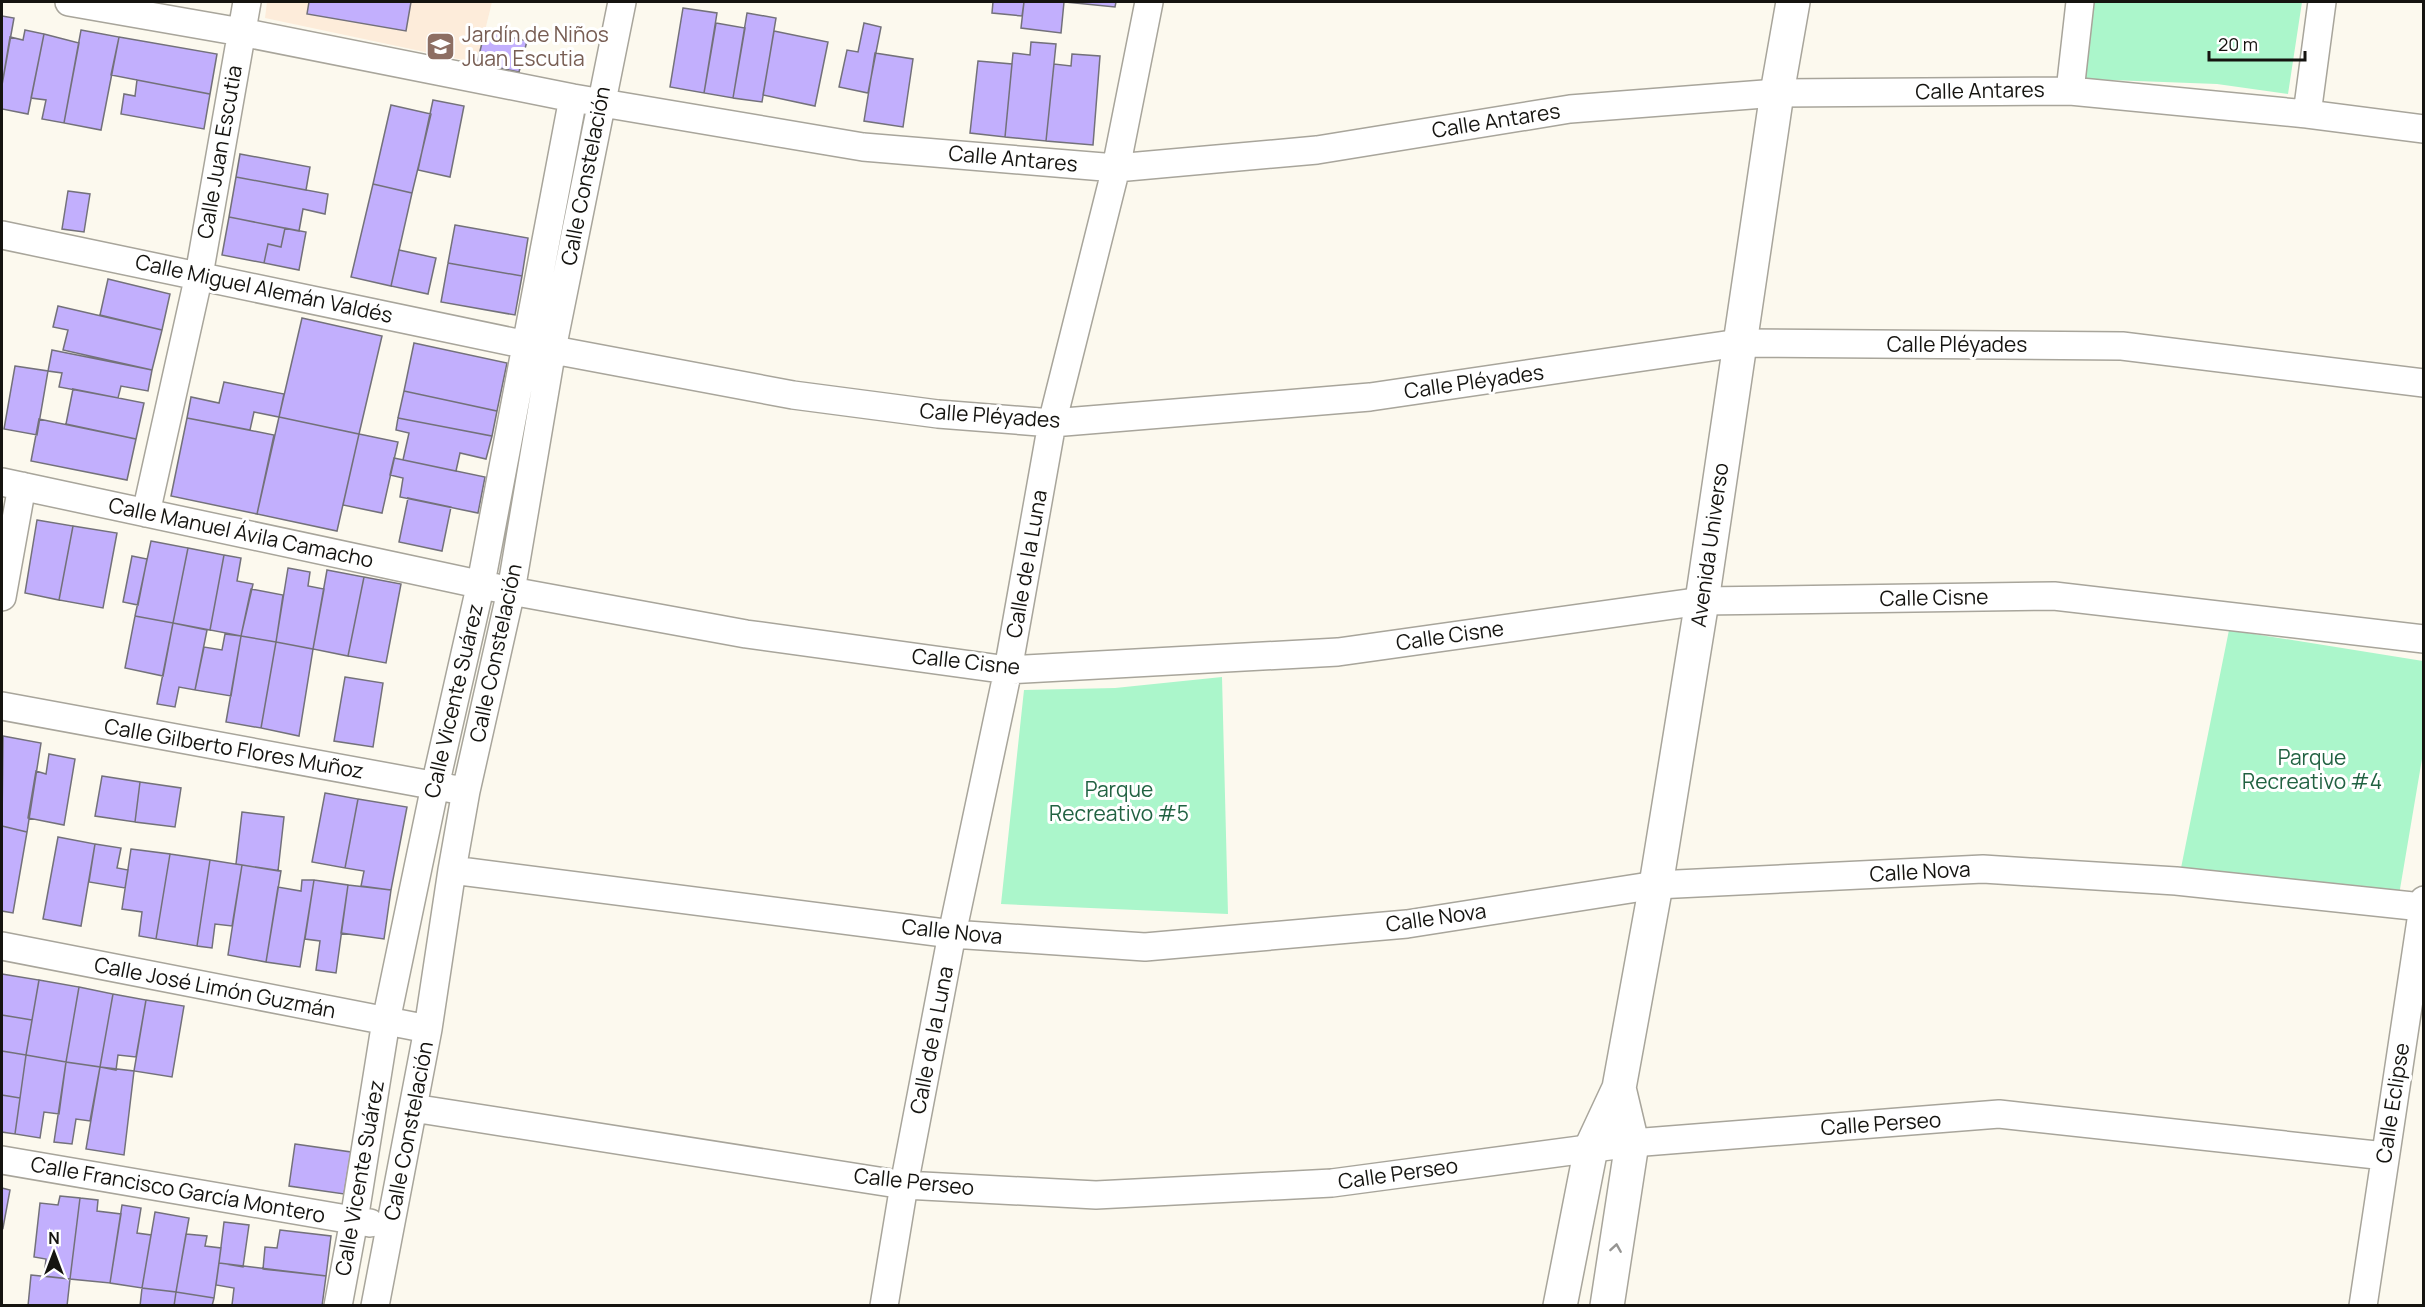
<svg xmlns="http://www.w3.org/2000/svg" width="2425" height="1307" font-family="Manrope,sans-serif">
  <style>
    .education { fill: #fdecda }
    .green { fill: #abf6cb }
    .building { fill: #c2affd; stroke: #73717a; stroke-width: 1.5 }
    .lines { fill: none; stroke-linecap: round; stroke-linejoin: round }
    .street-casing { stroke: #a8a59b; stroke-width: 30 }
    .secondary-casing { stroke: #a8a59b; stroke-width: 36 }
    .street { stroke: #fff; stroke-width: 27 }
    .secondary { stroke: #fff; stroke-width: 33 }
    .oneway { stroke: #969593 }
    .labels { text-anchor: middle; stroke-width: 6; stroke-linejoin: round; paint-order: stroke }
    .education-label { font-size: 21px; fill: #785e54; stroke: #fff; text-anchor: start }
    .street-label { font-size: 21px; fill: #151410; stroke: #fff }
    .park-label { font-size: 21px; fill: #216242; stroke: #fff }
  </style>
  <rect width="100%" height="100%" fill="#fcf9ee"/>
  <path class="education" d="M267,2h225l-15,61 -212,-45z"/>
  <path class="green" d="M2094,2h208l-14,92 -71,-10 -134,-5z
    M2229,630l194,31v92l-24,142 -218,-27z
    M1222,677l6,237 -227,-10 23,-214 91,-2z"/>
  <path class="building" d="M309,2h102l-5,29 -99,-17z
    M993,2h31l-2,14 -30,-3z
    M1024,2h40l-3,31 -40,-5z
    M1065,2h51l-1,5z
    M683,8l34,5 -13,80 -34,-6z
    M747,13l29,5 -14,84 -29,-4z
    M2,16l12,2 -12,67z
    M716,23l29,5 -12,70 -29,-5z
    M864,23l17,4 -13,66 -29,-6 8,-37 11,2z
    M25,30l19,4 -16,80 -26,-5v-24l8,-48 13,3z
    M81,30l38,7 -18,93 -37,-7z
    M485,31l42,10 -8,31 -42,-9z
    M774,31l54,11 -13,64 -52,-11z
    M44,34l35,9 -15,80 -22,-4 4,-19 -15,-2z
    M119,37l98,17 -7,40 -99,-19z
    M1031,42l25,2 -10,97 -41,-4 8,-84 17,2z
    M875,53l38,6 -10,68 -39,-6z
    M1072,54l28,2 -7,89 -47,-4 8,-77 17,2z
    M978,61l34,3 -7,73 -35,-4z
    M137,80l73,14 -6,35 -83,-15 3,-20 11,2z
    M433,100l31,6 -14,71 -32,-7z
    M391,105l40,9 -19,79 -39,-9z
    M240,154l70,13 -4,23 -70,-13z
    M236,177l92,17 -3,20 -22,-5 -4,22 -70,-14z
    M373,184l39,9 -21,93 -40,-9z
    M68,191l22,3 -6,38 -22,-3z
    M229,217l56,11 -4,19 -13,-3 -4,19 -42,-8z
    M455,225l73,13 -6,38 -74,-13z
    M285,228l21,4 -7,38 -35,-7 4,-19 13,3z
    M399,250l37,8 -8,36 -37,-8z
    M448,263l74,13 -7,39 -74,-13z
    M108,279l62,15 -8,36 -62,-15z
    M58,306l104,24 -10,40 -89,-20 5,-20 -15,-3z
    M302,318l80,18 -23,98 -80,-17z
    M414,343l93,20 -10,48 -93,-20z
    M52,350l100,20 -4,21 -27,-5 -3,12 -59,-11 3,-14 -14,-2z
    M15,366l33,5 -11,64 -33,-6z
    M224,382l60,12 -5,23 -25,-5 -4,18 -63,-12 4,-21 28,6z
    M73,389l71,14 -8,36 -70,-15z
    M404,391l93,20 -5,25 -94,-18z
    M279,417l80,17 -22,97 -80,-17z
    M187,418l87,17 -17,79 -86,-18z
    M398,418l94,18 -6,23 -26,-6 -4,18 -53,-11 6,-27 -13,-3z
    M39,419l97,20 -9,41 -96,-19z
    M359,434l39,8 -16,71 -39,-8z
    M394,458l91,19 -7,36 -78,-16 3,-19 -13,-3z
    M408,498l43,9 -9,44 -43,-9z
    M37,520l36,6 -14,74 -34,-7z
    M73,526l44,7 -14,75 -44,-8z
    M151,541l37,7 -15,75 -38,-7z
    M188,548l36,7 -14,75 -37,-7z
    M224,555l17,3 -4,23 16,3 -12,52 -31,-6z
    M132,556l15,3 -9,46 -15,-3z
    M288,568l22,4 -2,14 16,3 -11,60 -37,-7z
    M327,570l37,7 -16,79 -35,-7z
    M364,577l37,7 -15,79 -38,-7z
    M251,589l32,6 -7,47 -35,-6z
    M135,616l38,7 -10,53 -38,-8z
    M173,623l34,7 -12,60 -16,-3 -4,20 -18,-3z
    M225,634l16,2 -10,60 -36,-6 9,-43 18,3z
    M241,636l35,6 -15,86 -35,-6z
    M276,642l37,7 -14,87 -38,-8z
    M345,677l38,6 -10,64 -39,-6z
    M3,736l38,7 -14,89 -25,-6z
    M49,754l26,5 -11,66 -36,-7 8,-47 10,3z
    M102,776l38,6 -5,40 -40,-6z
    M140,782l41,6 -6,39 -40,-5z
    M325,793l33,6 -13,69 -33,-6z
    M358,799l49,8 -16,83 -30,-4 3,-15 -19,-3z
    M242,812l42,5 -6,54 -42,-7z
    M2,826l25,6 -14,81 -11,-2z
    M58,837l37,7 -14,82 -38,-7z
    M95,844l26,4 -4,20 11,2 -3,18 -36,-6z
    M131,849l39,5 -14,85 -17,-3 3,-24 -20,-3z
    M170,854l40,6 -13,86 -41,-7z
    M210,860l32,5 -10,61 -17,-2 -3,24 -15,-2z
    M242,865l39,6 -15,91 -38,-7z
    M302,880h12l-14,87 -34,-5 12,-75 23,4z
    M314,880l34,5 -12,88 -20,-3 4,-29 -15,-2z
    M348,885l43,5 -7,49 -43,-6z
    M2,974l37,6 -7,40 -30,-5z
    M39,980l40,7 -13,75 -40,-7z
    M79,987l34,7 -13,73 -34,-5z
    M113,994l33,6 -10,57 -18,-2 -2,15 -16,-3z
    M146,1000l38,6 -12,71 -38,-6z
    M2,1015l30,5 -6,35 -24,-4z
    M2,1051l24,4 -6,43 -18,-3z
    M26,1055l40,7 -7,52 -15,-2 -4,26 -25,-4z
    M66,1062l34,5 -10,54 -14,-2 -4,25 -18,-2z
    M100,1067l34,4 -10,84 -38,-6z
    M2,1095l18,3 -5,36 -13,-2z
    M295,1144l56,8 -7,42 -55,-8z
    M2,1188l8,2 -7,38 -1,-1z
    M60,1196l20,2 -10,81 -26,-3 2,-17 -12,-2 6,-54 18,2z
    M80,1198l18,2 -1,11 24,3 -11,69 -40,-4z
    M122,1205l19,3 -4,25 14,2 -9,53 -32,-5z
    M155,1212l34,6 -13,74 -34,-4z
    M224,1222l25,3 -6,42 -24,-4z
    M280,1230l51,6 -5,40 -63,-7 2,-22 12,1z
    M186,1234l21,2 -2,10 16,2 -7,50 -38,-6z
    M219,1263l107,13 -4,30 -90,-1 2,-17 -18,-3z
    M31,1275l39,4 -3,27h-39z
    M142,1288l34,4 -2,14h-34z
    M176,1292l38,6 -2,8h-38z"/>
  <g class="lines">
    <defs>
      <path id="street" d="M69,2l172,30 332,66 290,49 253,21 201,-18 253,-41 207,-16 293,-2 237,23 117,15
        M2070,91l10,-89
        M2307,114l15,-112
        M2,235l525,110 266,50 145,19 114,9 318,-26 369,-54 383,3 302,37
        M2,482l509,109 235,43 262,36 330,-18 364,-51 352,-5 370,43
        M146,513l53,-238 48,-273
        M2,597l20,-111
        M2,706l451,83
        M452,870l500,64 193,13 262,-23 249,-39 327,-16 193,12 246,26
        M2,946l426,83
        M413,1108l491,77 192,10 236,-12 300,-40 367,-29 386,42
        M2,1160l368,63
        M338,1306l16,-86 32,-199 49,-235 46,-203 92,-485
        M375,1306l53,-277 24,-159 14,-79 45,-200 41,-242 70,-347
        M884,1306l20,-121 48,-251 56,-264 44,-247 64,-255 33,-166
        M2363,1306l61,-406"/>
      <path id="secondary" d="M1560,1306l31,-158 28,-60 37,-203 46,-284 75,-508 16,-91
        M1607,1306l25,-163 -13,-55"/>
    </defs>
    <use href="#street" class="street-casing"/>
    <use href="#secondary" class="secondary-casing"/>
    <use href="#street" class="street"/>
    <use href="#secondary" class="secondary"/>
  </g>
  <defs><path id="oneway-chevron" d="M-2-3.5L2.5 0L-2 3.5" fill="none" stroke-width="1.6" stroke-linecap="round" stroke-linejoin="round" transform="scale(1.5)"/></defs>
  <use class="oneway" href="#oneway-chevron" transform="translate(1616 1248) rotate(-81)"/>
  <defs>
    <symbol id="school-square" viewBox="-11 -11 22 22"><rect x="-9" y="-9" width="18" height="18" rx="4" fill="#8d6e63" stroke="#fff"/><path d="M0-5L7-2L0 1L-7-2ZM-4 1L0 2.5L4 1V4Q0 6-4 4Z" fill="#fff"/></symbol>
  </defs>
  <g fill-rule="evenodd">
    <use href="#school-square" x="424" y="30" width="33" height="33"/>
  </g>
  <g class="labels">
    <g class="education-label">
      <text x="462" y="42">Jardín de Niños<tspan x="462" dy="24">Juan Escutia</tspan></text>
    </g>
    <g class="street-label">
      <text transform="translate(1980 91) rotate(-1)" y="7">Calle Antares</text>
      <text transform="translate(1496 121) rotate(-9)" y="7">Calle Antares</text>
      <text transform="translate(220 152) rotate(-80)" y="7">Calle Juan Escutia</text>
      <text transform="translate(1013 159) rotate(5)" y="7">Calle Antares</text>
      <text transform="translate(586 176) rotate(-79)" y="7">Calle Constelación</text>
      <text transform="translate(264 289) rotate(12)" y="7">Calle Miguel Alemán Valdés</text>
      <text x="1957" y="352">Calle Pléyades</text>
      <text transform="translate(1474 382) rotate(-8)" y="7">Calle Pléyades</text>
      <text transform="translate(990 416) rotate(4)" y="7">Calle Pléyades</text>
      <text transform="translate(241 533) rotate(12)" y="7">Calle Manuel Ávila Camacho</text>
      <text transform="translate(1710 545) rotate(-82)" y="7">Avenida Universo</text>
      <text transform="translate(1027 564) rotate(-80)" y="7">Calle de la Luna</text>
      <text transform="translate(1934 598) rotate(-1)" y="7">Calle Cisne</text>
      <text transform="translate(1450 636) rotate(-8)" y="7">Calle Cisne</text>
      <text transform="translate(496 653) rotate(-78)" y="7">Calle Constelación</text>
      <text transform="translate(966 662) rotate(6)" y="7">Calle Cisne</text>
      <text transform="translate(454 701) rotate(-77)" y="7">Calle Vicente Suárez</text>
      <text transform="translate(234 749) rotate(10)" y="7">Calle Gilberto Flores Muñoz</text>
      <text transform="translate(1920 872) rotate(-3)" y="7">Calle Nova</text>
      <text transform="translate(1436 918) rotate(-8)" y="7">Calle Nova</text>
      <text transform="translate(952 932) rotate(6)" y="7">Calle Nova</text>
      <text transform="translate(215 988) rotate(11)" y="7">Calle José Limón Guzmán</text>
      <text transform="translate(932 1040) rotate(-79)" y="7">Calle de la Luna</text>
      <text transform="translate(2393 1103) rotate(-81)" y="7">Calle Eclipse</text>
      <text transform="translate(1881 1124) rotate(-4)" y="7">Calle Perseo</text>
      <text transform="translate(409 1131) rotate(-79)" y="7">Calle Constelación</text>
      <text transform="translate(1398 1174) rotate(-8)" y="7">Calle Perseo</text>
      <text transform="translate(360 1178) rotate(-80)" y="7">Calle Vicente Suárez</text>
      <text transform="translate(914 1182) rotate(6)" y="7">Calle Perseo</text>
      <text transform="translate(178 1190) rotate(10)" y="7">Calle Francisco García Montero</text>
    </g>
    <g class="park-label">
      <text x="2312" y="765">Parque<tspan x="2312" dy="24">Recreativo #4</tspan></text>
      <text x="1119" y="797">Parque<tspan x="1119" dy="24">Recreativo #5</tspan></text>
    </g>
  </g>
  <rect width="2425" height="1307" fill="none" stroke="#151410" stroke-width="6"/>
  <g transform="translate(54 1253)" stroke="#ffffff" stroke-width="4.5" paint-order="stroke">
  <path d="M0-4.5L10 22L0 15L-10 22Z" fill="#151410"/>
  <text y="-9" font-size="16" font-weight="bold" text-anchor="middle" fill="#151410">N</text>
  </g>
  <path d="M2209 51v9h96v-9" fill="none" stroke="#151410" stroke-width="3"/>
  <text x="2218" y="51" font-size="18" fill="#151410" stroke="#ffffff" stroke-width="4.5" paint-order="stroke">20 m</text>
</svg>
